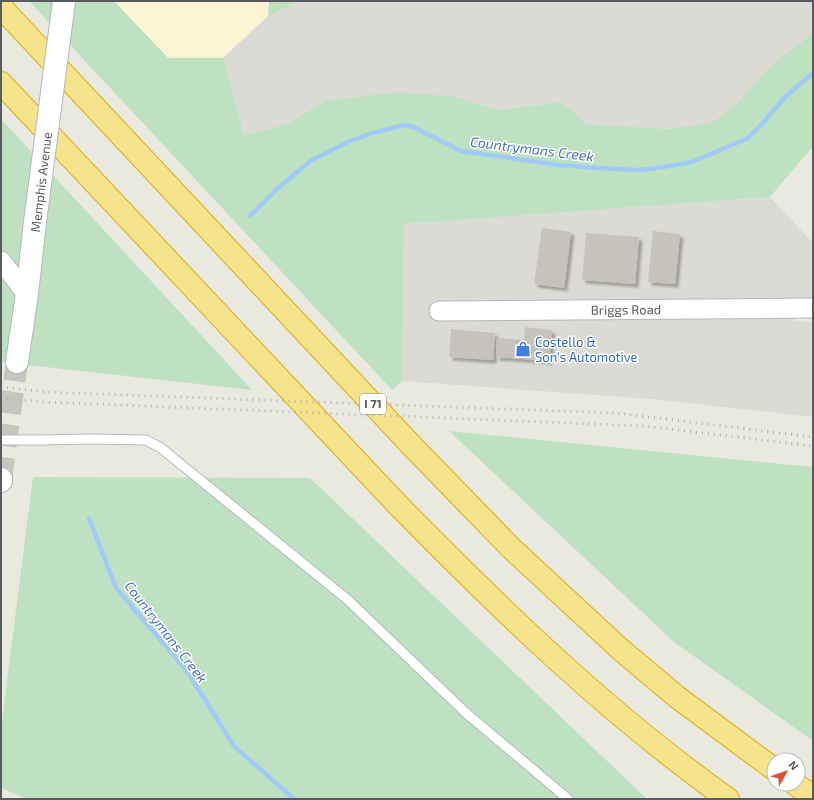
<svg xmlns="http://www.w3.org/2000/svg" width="814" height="800" font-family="'Exo 2',sans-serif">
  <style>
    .commercial { fill: #fbf5d4 }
    .industrial { fill: #dcdad4 }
    .green { fill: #bde1c1 }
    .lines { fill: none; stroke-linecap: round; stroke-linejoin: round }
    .stream { stroke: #a2caf8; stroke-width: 4.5 }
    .building { fill: #c6c3bd; filter: url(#shadow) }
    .secondary-tunnel { stroke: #c6c6c0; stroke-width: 22; stroke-dasharray: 22 11; stroke-linecap: butt }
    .lane-casing { stroke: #b5b7bc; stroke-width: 11 }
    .street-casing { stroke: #b5b7bc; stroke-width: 21 }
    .secondary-casing { stroke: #b3b6bc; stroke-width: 24 }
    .highway-casing { stroke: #daaf10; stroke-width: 24 }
    .lane { stroke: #fff; stroke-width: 9 }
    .street { stroke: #fff; stroke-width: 19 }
    .secondary { stroke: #fff; stroke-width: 22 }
    .highway { stroke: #f5e48c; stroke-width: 22 }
    .rail { stroke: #b1b2b2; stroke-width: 3; stroke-dasharray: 1 5; stroke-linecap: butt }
    .lane-bridge-casing { stroke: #b5b7bc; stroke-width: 11; stroke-linecap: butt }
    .secondary-bridge-casing { stroke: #b3b6bc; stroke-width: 24; stroke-linecap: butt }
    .lane-bridge { stroke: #fff; stroke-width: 9 }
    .secondary-bridge { stroke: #fff; stroke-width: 22 }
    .labels { text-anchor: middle; stroke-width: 3; stroke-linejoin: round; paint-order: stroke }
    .shield { fill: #fff; stroke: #8a8c90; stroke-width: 1 }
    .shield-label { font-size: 12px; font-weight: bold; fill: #585b60 }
    .street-label { font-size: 13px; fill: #585b60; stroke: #fff }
    .shop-label { font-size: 13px; fill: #366cbe; stroke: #fff; text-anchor: start }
    .water-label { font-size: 14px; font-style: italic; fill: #4774b9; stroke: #fff }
  </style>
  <defs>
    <filter id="shadow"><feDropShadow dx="3.5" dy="3.5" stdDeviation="1" flood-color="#0004"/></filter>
  </defs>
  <rect width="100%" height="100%" fill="#eae9e0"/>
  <path class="commercial" d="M114,1h155l-1,15 -45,42h-55z"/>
  <path class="industrial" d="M301,1h512v32l-38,29 -38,41 -24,19 -44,7 -85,-5 -22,-22 -63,8 -44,-13 -130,4 -38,23 -43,11 -21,-77 45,-42z
    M770,197l43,46v57l-20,21 20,1v95l-162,-18 -249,-18 2,-157z"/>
  <path class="green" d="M29,1h85l54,57h55l21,77 43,-11 38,-23 73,-9 57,5 44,13 63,-8 23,22 84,5 44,-7 24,-19 38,-41 38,-29v113l-43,51 -366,27 -2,157 -10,9z
    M269,1h32l-33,15z
    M1,119l251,271 -251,-28z
    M449,431l364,36v274l-139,-99z
    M33,477l277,1 337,321h-621l-25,-11v-60z"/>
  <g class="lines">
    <path class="stream" d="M250,216l28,-28 34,-28 38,-19 22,-8 33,-8 8,2 48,24 98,14 38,3 39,2 15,-1 41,-7 56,-24 14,-14 23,-27 28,-24
      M89,518l27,70 71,83 47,75 60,53"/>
  </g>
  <path class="building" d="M542,228l29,4 -7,56 -30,-4z
    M653,231l27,3 -5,50 -27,-2z
    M586,233l53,4 -4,47 -53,-4z
    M525,327l27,3 -3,31 -53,-4 1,-19 27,2z
    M451,329l44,4 -2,27 -44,-3z"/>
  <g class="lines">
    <path class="secondary-tunnel" d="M1,479l16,-117"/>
    <defs>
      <path id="lane" d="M42,440l47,-1 57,1 15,8 187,152 118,113 102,86"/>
      <g id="street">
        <path d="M1,261l26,33"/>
        <path id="s1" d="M439,311l374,-3"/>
      </g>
      <path id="secondary" d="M17,362l10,-68 8,-72
        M1,481v-2"/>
      <path id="highway" d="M1,7l411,439 99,102 109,101 57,48 97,72
        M1,83l396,421c104,106 210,209 331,295
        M795,784l18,12"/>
    </defs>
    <use href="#lane" class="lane-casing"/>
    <use href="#street" class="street-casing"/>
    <use href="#secondary" class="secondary-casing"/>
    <use href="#highway" class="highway-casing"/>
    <use href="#lane" class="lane"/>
    <use href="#street" class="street"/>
    <use href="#secondary" class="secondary"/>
    <use href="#highway" class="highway"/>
    <path class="rail" d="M1,387l45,5 570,21 197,24
      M1,398l44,4 599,24 169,20"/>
    <defs>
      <path id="lane-bridge" d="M1,440h41"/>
      <path id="secondary-bridge" d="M35,222l29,-221"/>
    </defs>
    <use href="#lane-bridge" class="lane-bridge-casing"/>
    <use href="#secondary-bridge" class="secondary-bridge-casing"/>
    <use href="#lane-bridge" class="lane-bridge"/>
    <use href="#secondary-bridge" class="secondary-bridge"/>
  </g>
  <defs>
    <symbol id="shop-bare" viewBox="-9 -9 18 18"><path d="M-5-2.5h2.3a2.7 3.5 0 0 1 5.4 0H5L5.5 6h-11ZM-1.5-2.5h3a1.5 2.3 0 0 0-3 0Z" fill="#3f7fe0" stroke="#fff" stroke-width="2.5" paint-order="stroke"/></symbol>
  </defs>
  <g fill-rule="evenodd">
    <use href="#shop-bare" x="512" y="338" width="22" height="22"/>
  </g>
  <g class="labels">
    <rect class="shield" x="360" y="394" width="26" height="20" rx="3"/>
    <g class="shield-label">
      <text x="373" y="408">I 71</text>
    </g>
    <g class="street-label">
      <text transform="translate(41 182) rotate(-83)" y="5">Memphis Avenue</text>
      <text dy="5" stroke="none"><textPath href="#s1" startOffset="187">Briggs Road</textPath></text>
    </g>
    <g class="shop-label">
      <text x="535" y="347">Costello &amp;<tspan x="535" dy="15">Son's Automotive</tspan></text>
    </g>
    <g class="water-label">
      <text transform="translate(532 149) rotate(7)" y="5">Countrymans Creek</text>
      <text transform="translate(166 632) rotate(52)" y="5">Countrymans Creek</text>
    </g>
  </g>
  <rect width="814" height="800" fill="none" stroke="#585b60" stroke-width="4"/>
  <g transform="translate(786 772) rotate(50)"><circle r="19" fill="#ffffff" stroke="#bcbdbf"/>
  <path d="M0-3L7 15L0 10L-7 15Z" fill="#dc5234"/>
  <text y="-6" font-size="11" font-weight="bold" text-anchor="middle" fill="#585b60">N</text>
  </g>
</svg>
